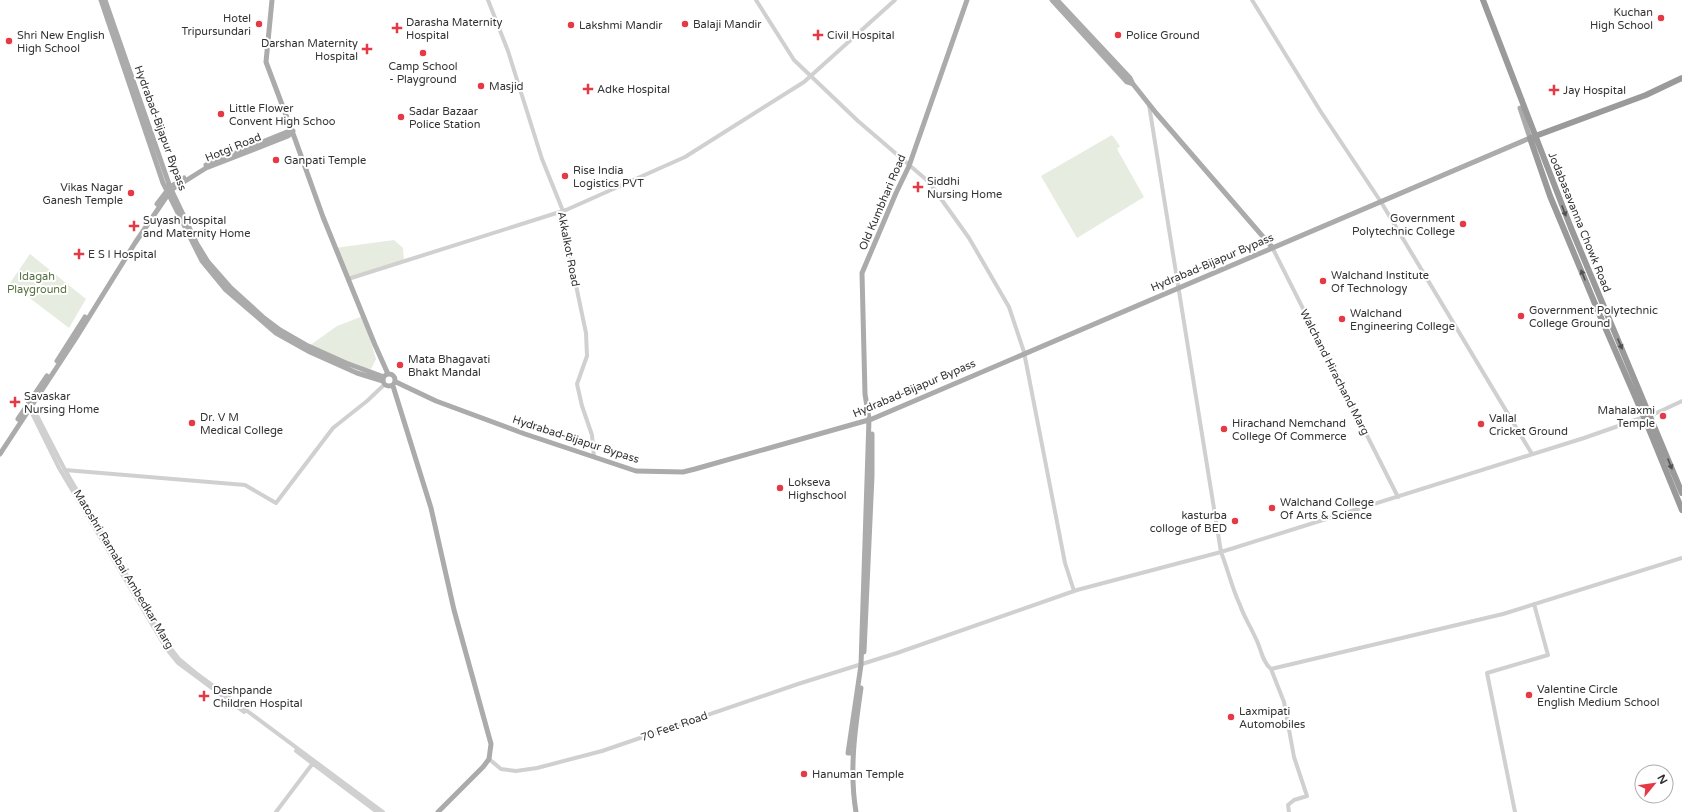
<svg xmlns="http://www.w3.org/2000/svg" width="1682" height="812" font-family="'Varela Round',sans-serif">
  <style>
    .green { fill: #e6ecdf }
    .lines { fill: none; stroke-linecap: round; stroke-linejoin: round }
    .minor { stroke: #d0d0d0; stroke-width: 4 }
    .major { stroke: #ababab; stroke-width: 5 }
    .highway { stroke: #9a9a9a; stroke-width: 6 }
    .oneway { fill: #525252 }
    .poi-dot { fill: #e63946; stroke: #fff; stroke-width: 1.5 }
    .labels { text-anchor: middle; stroke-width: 4; stroke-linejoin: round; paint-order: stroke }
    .poi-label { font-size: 11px; fill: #333; stroke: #fff; text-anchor: start }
    .street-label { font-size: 11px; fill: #333; stroke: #fff }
    .park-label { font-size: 11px; fill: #56703f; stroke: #fff }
  </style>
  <rect width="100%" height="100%" fill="#fff"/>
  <path class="green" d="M1112,135l8,11 -3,3 27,48 -67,41 -36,-62z
    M394,240l9,8 1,13 -56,18 -13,-31z
    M30,254l56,45 -17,29 -59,-45z
    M363,316l13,43 -5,10 -13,-2 -49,-21 28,-20z"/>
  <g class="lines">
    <path class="minor" d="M488,0l20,51 34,108 21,52 10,60 13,62 1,23 -10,28 5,22 10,29 2,22
      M756,0l38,60 64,61 71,61 40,56 40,69 15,45 41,211 9,28
      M1252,0l69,112 60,90 151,252
      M1149,105l72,447c7,18 11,36 19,53 4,12 11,22 16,34 5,9 6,23 15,30l13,33 10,55 13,39 -13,4 -6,5 1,7
      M1272,247l126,250
      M348,279l218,-69 119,-53 119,-75 91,-82
      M31,404l34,66 103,175 11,14 17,14 187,139
      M29,407l30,61 107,180 12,15 66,49
      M1650,416l32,-15
      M65,470l180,15 31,18 57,-75 34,-27 18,-17
      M1271,669l232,-55 179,-56
      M296,751l81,61
      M489,759l12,10 15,2 21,-3 65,-17 196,-67 99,-31 180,-63 144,-38 363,-114 60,-21
      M276,812l37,-49
      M1515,812l-28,-139 61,-18 -14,-51"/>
    <path class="major" d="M101,0l62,183 39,78 23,28 51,44 34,19 47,21 26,8
      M105,0l65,187 27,57 11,18 22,25 34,31 16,12 26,15 40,18 38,14
      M272,0l-6,62 29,77 28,78 52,128 13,29
      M1052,0l75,82 6,2
      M1057,0l73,78 3,6 23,29 116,134
      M206,165l81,-33 6,-1
      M157,204l13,-17 14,-9
      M57,361l28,-44
      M383 380a6 6 0 1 1 12 0a6 6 0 1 1-12 0Z
      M396,382l40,19 89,33 111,37 47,1 12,-3 177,-50 658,-281 -10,-30
      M393,386l38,122 23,102 37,134 -2,15 -6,8 -45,45
      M18,419l29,-43
      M0,454l76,-116 59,-95 36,-53 35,-22 82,-32 5,-5
      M864,652l8,-176v-42
      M853,753h-5l13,-88 8,-246 -4,-25 -3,-121 34,-80 13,-27 58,-166
      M856,812c-7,-41 -1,-83 5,-124"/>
    <path class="highway" d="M1483,0l88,228 111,265
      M1682,78l-36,17 -116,43 20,58 48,115 46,106 38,93"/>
  </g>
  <defs><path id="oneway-solid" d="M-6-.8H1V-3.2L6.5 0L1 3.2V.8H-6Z"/></defs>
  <g class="oneway">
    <use href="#oneway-solid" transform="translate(1564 211) rotate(69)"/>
    <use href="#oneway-solid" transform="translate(1583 275) rotate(-112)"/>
    <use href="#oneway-solid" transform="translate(1620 344) rotate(67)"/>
    <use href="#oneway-solid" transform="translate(1670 464) rotate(68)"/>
  </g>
  <g class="poi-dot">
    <circle cx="1661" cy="18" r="4"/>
    <circle cx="259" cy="24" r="4"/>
    <circle cx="685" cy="24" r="4"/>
    <circle cx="571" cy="25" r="4"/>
    <path d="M395 22h4v4h4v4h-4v4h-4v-4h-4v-4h4z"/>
    <path d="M816 29h4v4h4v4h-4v4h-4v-4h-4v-4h4z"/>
    <circle cx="1118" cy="35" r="4"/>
    <circle cx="9" cy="41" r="4"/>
    <path d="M365 43h4v4h4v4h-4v4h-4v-4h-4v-4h4z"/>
    <circle cx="423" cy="53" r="4"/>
    <circle cx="481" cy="86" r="4"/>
    <path d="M586 83h4v4h4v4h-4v4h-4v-4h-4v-4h4z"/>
    <path d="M1552 84h4v4h4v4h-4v4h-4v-4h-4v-4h4z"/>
    <circle cx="221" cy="114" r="4"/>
    <circle cx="401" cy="117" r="4"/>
    <circle cx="276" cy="160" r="4"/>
    <circle cx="565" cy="176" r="4"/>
    <path d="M916 181h4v4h4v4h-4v4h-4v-4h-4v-4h4z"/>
    <circle cx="131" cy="193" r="4"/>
    <circle cx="1463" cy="224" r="4"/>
    <path d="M132 220h4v4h4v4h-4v4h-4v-4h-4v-4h4z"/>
    <path d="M77 248h4v4h4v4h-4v4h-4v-4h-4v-4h4z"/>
    <circle cx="1323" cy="281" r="4"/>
    <circle cx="1521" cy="316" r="4"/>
    <circle cx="1342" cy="319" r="4"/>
    <circle cx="400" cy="365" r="4"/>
    <path d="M13 396h4v4h4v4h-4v4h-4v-4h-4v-4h4z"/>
    <circle cx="1663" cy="416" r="4"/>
    <circle cx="192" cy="423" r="4"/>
    <circle cx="1481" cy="424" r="4"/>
    <circle cx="1224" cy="429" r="4"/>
    <circle cx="780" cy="488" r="4"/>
    <circle cx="1272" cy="508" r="4"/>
    <circle cx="1235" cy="521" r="4"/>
    <circle cx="1529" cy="695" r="4"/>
    <path d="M202 690h4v4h4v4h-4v4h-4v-4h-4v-4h4z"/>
    <circle cx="1231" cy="717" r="4"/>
    <circle cx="804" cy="774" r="4"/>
  </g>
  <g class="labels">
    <g class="poi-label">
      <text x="1653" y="16" text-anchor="end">Kuchan<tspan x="1653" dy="13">High School</tspan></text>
      <text x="251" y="22" text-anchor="end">Hotel<tspan x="251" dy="13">Tripursundari</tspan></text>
      <text x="406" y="26">Darasha Maternity<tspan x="406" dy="13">Hospital</tspan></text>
      <text x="693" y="28">Balaji Mandir</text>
      <text x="579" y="29">Lakshmi Mandir</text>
      <text x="17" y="39">Shri New English<tspan x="17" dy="13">High School</tspan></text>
      <text x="827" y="39">Civil Hospital</text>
      <text x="1126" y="39">Police Ground</text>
      <text x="358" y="47" text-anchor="end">Darshan Maternity<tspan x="358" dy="13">Hospital</tspan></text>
      <text x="423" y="70" text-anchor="middle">Camp School<tspan x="423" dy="13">- Playground</tspan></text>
      <text x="489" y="90">Masjid</text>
      <text x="597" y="93">Adke Hospital</text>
      <text x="1563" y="94">Jay Hospital</text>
      <text x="229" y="112">Little Flower<tspan x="229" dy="13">Convent High Schoo</tspan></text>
      <text x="409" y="115">Sadar Bazaar<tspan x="409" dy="13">Police Station</tspan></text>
      <text x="284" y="164">Ganpati Temple</text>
      <text x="573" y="174">Rise India<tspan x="573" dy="13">Logistics PVT</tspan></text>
      <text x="927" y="185">Siddhi<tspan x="927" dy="13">Nursing Home</tspan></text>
      <text x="123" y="191" text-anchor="end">Vikas Nagar<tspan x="123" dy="13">Ganesh Temple</tspan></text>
      <text x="1455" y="222" text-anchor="end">Government<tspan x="1455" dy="13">Polytechnic College</tspan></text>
      <text x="143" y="224">Suyash Hospital<tspan x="143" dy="13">and Maternity Home</tspan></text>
      <text x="88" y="258">E S I Hospital</text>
      <text x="1331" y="279">Walchand Institute<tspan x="1331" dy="13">Of Technology</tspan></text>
      <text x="1529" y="314">Government Polytechnic<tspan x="1529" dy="13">College Ground</tspan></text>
      <text x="1350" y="317">Walchand<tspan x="1350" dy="13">Engineering College</tspan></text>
      <text x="408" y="363">Mata Bhagavati<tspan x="408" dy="13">Bhakt Mandal</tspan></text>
      <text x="24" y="400">Savaskar<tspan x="24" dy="13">Nursing Home</tspan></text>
      <text x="1655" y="414" text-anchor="end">Mahalaxmi<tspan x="1655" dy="13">Temple</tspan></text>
      <text x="200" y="421">Dr. V M<tspan x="200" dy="13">Medical College</tspan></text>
      <text x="1489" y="422">Vallal<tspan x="1489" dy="13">Cricket Ground</tspan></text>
      <text x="1232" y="427">Hirachand Nemchand<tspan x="1232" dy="13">College Of Commerce</tspan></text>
      <text x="788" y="486">Lokseva<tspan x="788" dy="13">Highschool</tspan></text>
      <text x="1280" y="506">Walchand College<tspan x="1280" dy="13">Of Arts &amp; Science</tspan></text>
      <text x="1227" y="519" text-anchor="end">kasturba<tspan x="1227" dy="13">colloge of BED</tspan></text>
      <text x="1537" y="693">Valentine Circle<tspan x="1537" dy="13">English Medium School</tspan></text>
      <text x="213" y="694">Deshpande<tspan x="213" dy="13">Children Hospital</tspan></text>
      <text x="1239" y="715">Laxmipati<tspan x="1239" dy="13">Automobiles</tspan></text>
      <text x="812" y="778">Hanuman Temple</text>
    </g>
    <g class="street-label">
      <text transform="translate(161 128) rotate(70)" y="4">Hydrabad-Bijapur Bypass</text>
      <text transform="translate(233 147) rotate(-22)" y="4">Hotgi Road</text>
      <text transform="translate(882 202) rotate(-67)" y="4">Old Kumbhari Road</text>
      <text transform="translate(1580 222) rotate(68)" y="4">Jodabasavanna Chowk Road</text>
      <text transform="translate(569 249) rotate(79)" y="4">Akkalkot Road</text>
      <text transform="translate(1212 262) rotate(-23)" y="4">Hydrabad-Bijapur Bypass</text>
      <text transform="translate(1335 372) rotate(63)" y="4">Walchand Hirachand Marg</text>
      <text transform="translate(914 388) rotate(-23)" y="4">Hydrabad-Bijapur Bypass</text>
      <text transform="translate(576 439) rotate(18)" y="4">Hydrabad-Bijapur Bypass</text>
      <text transform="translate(124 569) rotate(59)" y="4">Matoshri Ramabai Ambedkar Marg</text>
      <text transform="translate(674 726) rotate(-19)" y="4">70 Feet Road</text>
    </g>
    <g class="park-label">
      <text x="37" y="280">Idagah<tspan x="37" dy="13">Playground</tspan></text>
    </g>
  </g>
  <g transform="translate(1654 784) rotate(61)"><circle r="19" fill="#ffffff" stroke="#adadad"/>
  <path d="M0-3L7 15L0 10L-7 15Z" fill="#e63946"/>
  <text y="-6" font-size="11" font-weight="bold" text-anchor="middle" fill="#333333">N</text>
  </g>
</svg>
